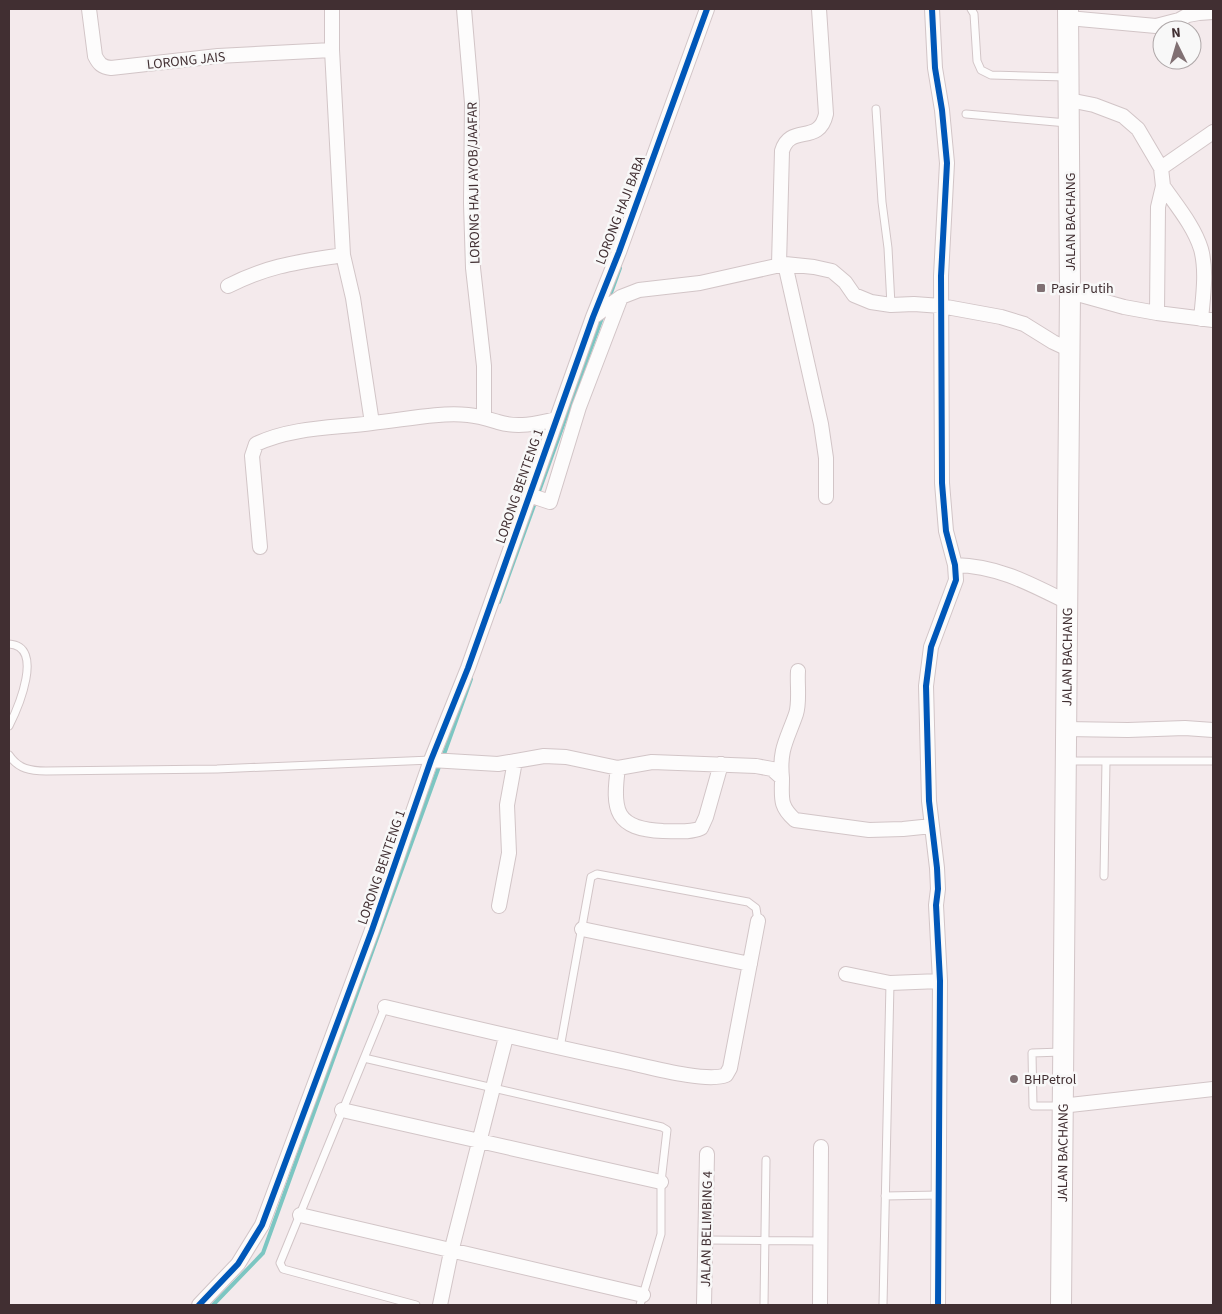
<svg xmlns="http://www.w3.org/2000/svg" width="1222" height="1314" font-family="'Source Sans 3',sans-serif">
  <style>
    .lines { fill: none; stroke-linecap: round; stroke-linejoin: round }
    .stream { stroke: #7cc6c2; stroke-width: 4 }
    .lane-casing { stroke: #d2c5c7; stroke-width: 9 }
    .street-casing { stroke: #d2c5c7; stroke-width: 16 }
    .secondary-casing { stroke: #d2c5c7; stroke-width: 22 }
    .lane { stroke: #fdfcfc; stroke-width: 7 }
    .street { stroke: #fdfcfc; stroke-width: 14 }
    .secondary { stroke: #fdfcfc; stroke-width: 20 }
    .cycleway-casing { stroke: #f8f8f8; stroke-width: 9 }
    .cycleway { stroke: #0057b8; stroke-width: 6 }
    .poi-dot { fill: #807073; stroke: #f8f8f8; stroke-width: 2 }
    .labels { text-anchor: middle; stroke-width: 5; stroke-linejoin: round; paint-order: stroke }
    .street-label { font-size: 14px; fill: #412f32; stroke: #f8f8f8 }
    .poi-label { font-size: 14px; fill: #412f32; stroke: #f8f8f8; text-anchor: start }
  </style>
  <rect width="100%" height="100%" fill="#f4eaec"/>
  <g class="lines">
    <path class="stream" d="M608,301l12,-33
      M538,494l65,-179
      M499,602l37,-102
      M443,757l28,-78
      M213,1305l50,-52 177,-489"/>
    <defs>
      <path id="lane" d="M971,9l3,5 3,47 4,9 10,5 75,2
        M876,109l6,93 6,46 3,57
        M966,114l101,9
        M9,644c36,2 9,64 0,82
        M9,755c9,14 22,16 37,16l171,-2 214,-9
        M1068,761h145
        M1104,876l2,-115
        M385,1007l-105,256 3,6 133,36
        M560,1048l31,-171 6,-3 151,28 8,6 2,13
        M364,1058l298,69 5,3 -6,52v52l-21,71
        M1061,1106h-28l-1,-53 30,-1
        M885,1196l54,-1
        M706,1240l114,1
        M764,1305l2,-145
        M883,1305l7,-322"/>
      <path id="street" d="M89,9l6,47c4,8 7,11 16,12l107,-12 114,-6
        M332,9v41l11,205 10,43 19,125c31,-3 66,-11 96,-8 11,1 20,4 30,7 19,6 39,2 58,-3
        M464,9l8,94 -1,100 2,65 11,98v51
        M932,9l3,59 7,42 5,53 -6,113 1,207 4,48 9,34 1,15 -25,67 -5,39 3,115 8,67 1,21 -2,16 4,76 -2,324
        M1068,18l88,8 23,-6 9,-5 11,-2 14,-1
        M1069,100l25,5 29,11 15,13 23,39 2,18 -5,21 -1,106
        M1161,168l52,-36
        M1163,186c13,19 31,40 38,63 6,22 2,48 0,70
        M779,264l3,-113c8,-28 37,-5 44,-37l-7,-105
        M785,264l36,160 5,34v39
        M228,286c41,-21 71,-24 115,-31
        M1070,292l54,15 33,6 56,7
        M593,317l28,-20 18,-7 61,-7 85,-19 29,3 18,4 13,11 9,13 17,7 20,3 23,-1 27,2 60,11 23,7 29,18 15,7
        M529,495l21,7 29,-95 42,-110
        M260,547l-8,-91 4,-12c36,-17 78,-16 116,-21
        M955,565c43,1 74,18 112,37
        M1065,729l63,1 57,-2 28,2
        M431,760l67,4 46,-8 22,1 52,11 34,-6 104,4 16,3 10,9c0,20 -3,28 13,42l74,10 34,-1 29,-3
        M618,768c-6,42 -3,61 45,63 13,0 27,2 38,-3l5,-11 15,-53
        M782,778c-3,-29 5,-38 14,-64 4,-12 1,-29 2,-43
        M499,906l10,-53 -2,-48 8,-44
        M582,929l168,35
        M846,974l44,9 50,-2
        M385,1007c80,19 160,38 241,55 23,5 81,21 100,13l4,-7 28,-147
        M1061,1106l152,-17
        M342,1110l319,72
        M300,1215l343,80
        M199,1305l39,-41 24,-39 110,-295 59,-170 37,-92 125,-351 26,-65 88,-243
        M440,1305l11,-53 55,-215
        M704,1305l3,-151
        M820,1305l1,-158"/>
      <g id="secondary">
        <path id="s1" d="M1061,1305l9,-1013 -2,-283"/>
      </g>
    </defs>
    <use href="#lane" class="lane-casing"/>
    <use href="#street" class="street-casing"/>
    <use href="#secondary" class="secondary-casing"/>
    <use href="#lane" class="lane"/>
    <use href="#street" class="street"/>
    <use href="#secondary" class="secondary"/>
    <defs>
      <path id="cycleway" d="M932,9l3,59 7,42 5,53 -6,113 1,207 4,48 9,34 1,15 -25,67 -5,39 3,115 8,67 1,21 -2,16 4,76 -2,324
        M199,1305l39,-41 24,-39 110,-295 59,-170 37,-92 125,-351 26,-65 88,-243"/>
    </defs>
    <use href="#cycleway" class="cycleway-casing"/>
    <use href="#cycleway" class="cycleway"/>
  </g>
  <g class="poi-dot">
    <rect x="1036" y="283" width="10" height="10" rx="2.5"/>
    <circle cx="1014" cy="1079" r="5"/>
  </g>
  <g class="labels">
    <g class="street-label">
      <text transform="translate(186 60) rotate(-6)" y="5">LORONG JAIS</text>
      <text transform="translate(473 183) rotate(-91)" y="5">LORONG HAJI AYOB/JAAFAR</text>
      <text transform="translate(620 210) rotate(-69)" y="5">LORONG HAJI BABA</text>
      <text transform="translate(1070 222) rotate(-90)" y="5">JALAN BACHANG</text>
      <text transform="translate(519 486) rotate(-71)" y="5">LORONG BENTENG 1</text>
      <text dy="5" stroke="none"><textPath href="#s1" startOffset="648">JALAN BACHANG</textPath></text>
      <text transform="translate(381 867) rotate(-71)" y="5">LORONG BENTENG 1</text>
      <text dy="5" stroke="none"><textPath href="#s1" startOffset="152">JALAN BACHANG</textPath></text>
      <text transform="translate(706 1229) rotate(-89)" y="5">JALAN BELIMBING 4</text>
    </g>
    <g class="poi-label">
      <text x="1051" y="293">Pasir Putih</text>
      <text x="1024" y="1084">BHPetrol</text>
    </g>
  </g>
  <rect width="1222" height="1314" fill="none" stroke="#412f32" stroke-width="20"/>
  <g transform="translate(1177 45) rotate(355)"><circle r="24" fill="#f8f8f8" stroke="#afa8a9"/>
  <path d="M0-4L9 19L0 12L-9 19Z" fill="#807073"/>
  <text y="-8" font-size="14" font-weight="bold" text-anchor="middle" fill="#412f32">N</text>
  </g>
</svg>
